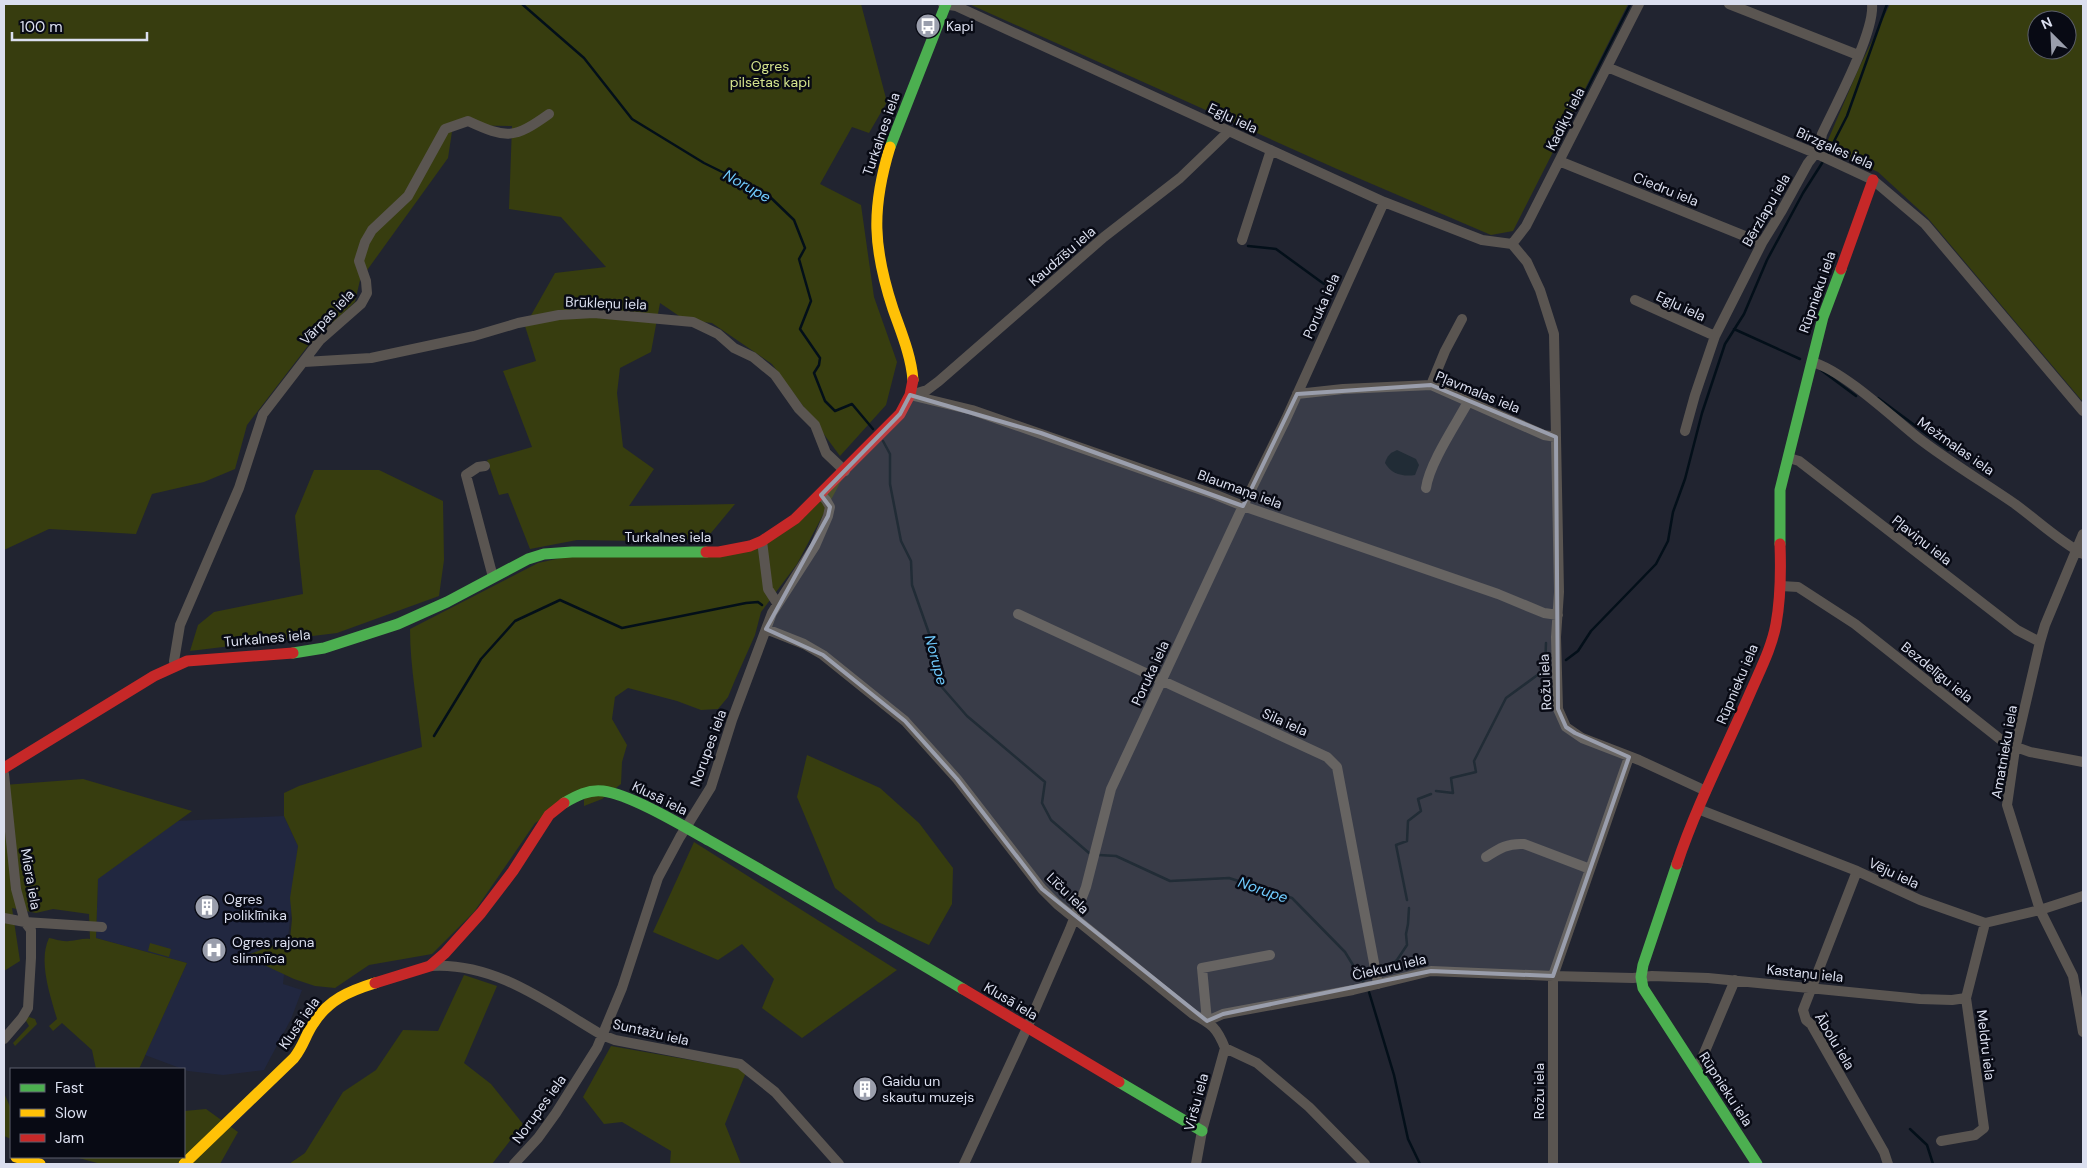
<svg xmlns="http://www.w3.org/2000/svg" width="2087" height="1168" font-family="'DM Sans',sans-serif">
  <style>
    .built { fill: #212740 }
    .green { fill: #373d0f; fill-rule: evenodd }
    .water { fill: #030f19 }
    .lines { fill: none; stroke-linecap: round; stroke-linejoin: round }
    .stream { stroke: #030f19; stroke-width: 2.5 }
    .street { stroke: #5a5551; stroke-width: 10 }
    .fast { stroke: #4caf50; stroke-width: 11 }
    .slow { stroke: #ffc107; stroke-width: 11 }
    .jam { stroke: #c62828; stroke-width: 11 }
    .marked { fill: #9a9eac; fill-opacity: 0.2; stroke: #9a9eac; stroke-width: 4; stroke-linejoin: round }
    .labels { text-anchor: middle; stroke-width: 5; stroke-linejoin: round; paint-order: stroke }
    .poi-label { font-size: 14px; fill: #dbdfef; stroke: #080a14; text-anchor: start }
    .park-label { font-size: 14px; fill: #d5e48d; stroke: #080a14 }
    .street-label { font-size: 14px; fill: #dbdfef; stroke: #080a14 }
    .water-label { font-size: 15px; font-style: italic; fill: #70cafc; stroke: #080a14 }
  </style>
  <rect width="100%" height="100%" fill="#212430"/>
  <path class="built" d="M284,816l14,30 -15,138 19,6 -11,29 -27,51 -41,5 -35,-4 -43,-16 42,-92 -91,-25 2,-59 -8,-54z"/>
  <path class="green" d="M4,4h857l26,98 -18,31 -17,-6 -32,57 41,21 13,92 23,65 -11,43 -46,51 -68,-92 -60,-41 -27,-3 -25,-17 -9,49 -31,16 -3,25 6,54 31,22 -25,37 106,-2 -29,35 -64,2 -65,-1 -47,9 -22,-56 -9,2 -12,-35 45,-13 -29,-76 33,-10 -11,-35 30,-53 51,-6 -45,-50 -52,-8 3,-83 -59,-1 -5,33 -88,122 -5,22 -48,45 -60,78 -12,44 -31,13 -52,12 -16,40 -87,-5 -45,21z
    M969,4h659l-115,227 -22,4 -154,-66z
    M1890,4h193v398l-156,-185 -49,-45 -53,-25 33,-77zM2037,20h30v30h-30z
    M314,470h65l64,31 1,59 -5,36 -102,37 -147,18 8,-26 16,-13 89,-18 -8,-78z
    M842,479l-45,85 -36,48 -6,23 -20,45 -7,17 -10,12 -17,1 -24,-9 -49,-13 -13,9 -3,22 15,26 -5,17 -1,22 -19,15 -18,7v-12l-49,29 -61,89 -42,42 -63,11 -34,23 -20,-2 -21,-7 -49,-23 45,-17 2,-20 -2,-21 8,-52 -14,-30v-23l15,-7 123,-39c-4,-40 -12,-79 -12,-118l128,-66 41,-9 161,-2z
    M807,755l73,33 39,35 34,45 -1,36 -23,41 -51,-23 -43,-34 -38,-91z
    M83,779l109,32 -94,68 -2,59 91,25 -48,106h-43l-4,-19 -30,-27 -9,8 -4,-5 8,-7c-7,-24 -19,-58 -8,-81 6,1 13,4 20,3 8,0 13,-3 21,-2l-1,-25 -36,-5 -17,4 -24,-5 8,53 -16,10v-186z
    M694,842l203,128 -95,68 -40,-30 12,-29 -32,-35 -24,16 -65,-28z
    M150,943l21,6 -2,8 -21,-6z
    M464,975l33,11 -33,77 27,21 32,40 -31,40h-203l16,-11 38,-61 33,-22 27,-40 35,1z
    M29,1017l6,2 2,5 -22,22 -2,-3 16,-17 -4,-7z
    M611,1046l136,24 -22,54 16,40h-71l1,-13 -49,-29 -18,2 -21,-27z
    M4,1093l7,16v30l-7,-3z
    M206,1109l32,23 -18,32h-119l-26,-7h109v-46z"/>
  <path class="water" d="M1397,450l19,9 3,6 -4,10c-12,2 -24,-1 -30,-12 2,-7 5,-10 12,-13z"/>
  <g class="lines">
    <path class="stream" d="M522,4l62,54 48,61 72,44 63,31 27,26 11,28 -6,11 12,42 -11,28 20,29 -1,7 -5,8 11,28 10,10 17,-7 21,25
      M1580,103l50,-98
      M1827,155l20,-39 40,-112
      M1248,246l28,3 48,35
      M1734,329l66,30
      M1821,370l35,26
      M1878,398l70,52
      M883,441l7,13v30l11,57 10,20 1,24 19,54 -1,6 4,9 6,31 27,31 78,66 -3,21 9,17 38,33
      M1566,660l12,-9 13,-20 65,-67 12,-23 5,-29 12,-33 17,-66 23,-69 19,-30 23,-54 36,-67 21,-33
      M1545,669l1,-26
      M434,736l47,-77 34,-38 45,-21 62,28 124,-25 12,-1 4,3
      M1436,791l17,2 -2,-15 25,-6 -2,-11 32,-63 41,-30
      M1099,855l17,1 54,25 59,-3 63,20 53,54 19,31
      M1407,900l-11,-55 11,-4 1,-20 13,-10 -3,-12 13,-5
      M1384,972l13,-12 10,-15 -1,-11 2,-10 1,-16
      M1363,979l8,-1
      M1369,992l25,83 14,64 12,25
      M1910,1129l17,16 6,19"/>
    <path class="street" d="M943,4l13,2 428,196 98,38 30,4
      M1729,4l129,51
      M1607,67l210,87 56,26 52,44 158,187
      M1559,161l203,82
      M1242,240l29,-90
      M1512,244l15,18 13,28 14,44 5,258 -3,45 2,72 8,18 16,11 57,22 67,31
      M1512,244l14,-18 113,-222
      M1635,300l80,36
      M304,362l67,-4 103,-22 44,-13 41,-8 35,-2 99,9 25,12 16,14 19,9 22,18 24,34 16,16 11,28 19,18
      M1812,362c30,8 79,54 105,75 31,24 66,45 98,67 23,17 43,36 68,50
      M1431,385l14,-34 17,-32
      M914,394l13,-4 12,-9 165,-144 76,-59 49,-47
      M1297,394l46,-5 88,-4 113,50 12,2
      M910,395l62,15 244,85 27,11 255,88 46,19 14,2
      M1685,431l10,-36 20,-59 47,-93 19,-31 27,-49 11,-14 3,-15c13,-28 53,-102 50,-130
      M1789,458l10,3 218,169 23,12
      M485,466l-7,1 -12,8 27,102
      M1426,488c3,-24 30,-64 42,-86
      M2083,534l-38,91 -5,17 -25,107 -8,56 33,105 33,66 10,56
      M762,541l6,48 9,14
      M1781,586l17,1 57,37 150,119 25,9 53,10
      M1018,614l309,143 10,10 41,217
      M766,629l38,15 19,11 82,66 52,58 85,110 15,15 136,110c19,10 24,14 32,34l32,15 52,44 56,57
      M175,666l-1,-5 6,-36 59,-137 24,-74 57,-74 41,-36 6,-11 -1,-12 -7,-20 6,-19 7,-12 36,-34 37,-67 23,-8c39,18 46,18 81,-7
      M4,774l12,115 9,33 6,8v28l-3,50 -6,10 -18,21
      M1698,809l159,62 63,29 65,23 55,-13 43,-14
      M1486,857c14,-9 22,-14 38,-13l66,25
      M1857,871l-54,139 3,10 5,4 73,128 4,12
      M4,918l21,4 77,5
      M1270,955l-68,13 5,53 16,-7 130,-24 78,-19 122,5 80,2 19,-2 56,2 212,21 32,1 14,-2
      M431,966c65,-4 118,38 171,69l13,5 125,24 35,28 64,72
      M1695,1069l5,-6 35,-83
      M1941,1141l34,-6 9,-7 -18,-130 19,-75
      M514,1164l24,-26 18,-25 41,-65 25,-60 36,-110 22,-41 31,-50 21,-67 40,-107 43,-67 13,-30 2,-9 -4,-7 -5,-5
      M964,1164l63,-136 43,-99 16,-42 25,-98 132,-283 43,-87 98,-217
      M1196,1164l6,-33 23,-83
      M1553,1164v-188l76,-219"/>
    <path class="fast" d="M890,147l56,-143
      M1780,544v-54l43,-173 18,-48
      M293,653l31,-5 74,-24 49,-22 81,-43 16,-5 28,-2h134
      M564,803c12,-7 25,-14 39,-12 29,4 80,35 107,50 85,48 169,98 253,148
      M1677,864l-34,101 -2,12 2,11 114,176
      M1119,1082l83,49"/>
    <path class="slow" d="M890,147c-19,62 -17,101 3,162 8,23 18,46 20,71
      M16,1157l24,7
      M184,1164l110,-106c10,-13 11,-22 19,-34 15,-24 36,-33 62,-41"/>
    <path class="jam" d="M1841,269l32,-89
      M706,552h13l31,-6 12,-5 33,-22 105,-105 10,-19 3,-15
      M4,768l150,-92 33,-15 106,-8
      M1677,864c20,-60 49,-115 74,-173 9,-21 21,-44 25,-67 5,-27 5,-53 4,-80
      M375,983l55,-17 15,-13 36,-40 32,-42 36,-56 15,-12
      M963,989l156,93"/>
  </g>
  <path class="marked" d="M1431,385l125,52 2,272 8,18 9,6 54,24 -76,219 -122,-5 -208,43 -16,7 -165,-132 -85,-110 -52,-58 -82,-66 -57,-26 62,-113 2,-9 -9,-12 79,-81 10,-19 131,38 202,73 54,-112z"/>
  <defs>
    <symbol id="bus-disc" viewBox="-11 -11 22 22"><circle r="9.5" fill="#9a9eac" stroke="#080a14"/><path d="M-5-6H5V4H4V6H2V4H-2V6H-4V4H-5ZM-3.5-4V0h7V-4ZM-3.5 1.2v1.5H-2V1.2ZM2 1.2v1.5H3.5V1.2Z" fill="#fff"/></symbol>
    <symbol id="building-disc" viewBox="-11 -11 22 22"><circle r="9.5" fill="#9a9eac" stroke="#080a14"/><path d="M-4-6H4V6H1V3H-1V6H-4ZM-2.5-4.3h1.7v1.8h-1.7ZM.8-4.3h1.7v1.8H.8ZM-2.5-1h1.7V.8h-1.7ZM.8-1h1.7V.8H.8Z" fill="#fff"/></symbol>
    <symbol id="hospital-disc" viewBox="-11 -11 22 22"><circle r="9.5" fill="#9a9eac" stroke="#080a14"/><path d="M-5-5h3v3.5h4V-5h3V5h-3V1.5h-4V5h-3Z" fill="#fff"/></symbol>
  </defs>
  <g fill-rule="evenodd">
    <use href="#bus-disc" x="914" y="12" width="28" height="28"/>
    <use href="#building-disc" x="193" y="893" width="28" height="28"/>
    <use href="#hospital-disc" x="200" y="936" width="28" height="28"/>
    <use href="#building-disc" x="851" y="1075" width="28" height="28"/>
  </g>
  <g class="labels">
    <g class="poi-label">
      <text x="946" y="31">Kapi</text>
      <text x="224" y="904">Ogres<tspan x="224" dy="16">poliklīnika</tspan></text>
      <text x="232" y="947">Ogres rajona<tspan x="232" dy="16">slimnīca</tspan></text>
      <text x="882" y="1086">Gaidu un<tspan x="882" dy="16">skautu muzejs</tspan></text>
    </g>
    <g class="park-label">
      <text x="770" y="71">Ogres<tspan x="770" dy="16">pilsētas kapi</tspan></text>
    </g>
    <g class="street-label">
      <text transform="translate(1233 118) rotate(25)" y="5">Egļu iela</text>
      <text transform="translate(1565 119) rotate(-63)" y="5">Kadiķu iela</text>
      <text transform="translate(881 134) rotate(-71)" y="5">Turkalnes iela</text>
      <text transform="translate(1835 148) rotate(24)" y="5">Birzgales iela</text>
      <text transform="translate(1666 189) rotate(22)" y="5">Ciedru iela</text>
      <text transform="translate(1766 210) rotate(-60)" y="5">Bērzlapu iela</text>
      <text transform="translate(1062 256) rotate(-41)" y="5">Kaudzīšu iela</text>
      <text transform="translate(1817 292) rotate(-71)" y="5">Rūpnieku iela</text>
      <text transform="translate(606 303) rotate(2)" y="5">Brūkleņu iela</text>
      <text transform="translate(1321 306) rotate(-66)" y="5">Poruka iela</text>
      <text transform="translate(1681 306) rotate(25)" y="5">Egļu iela</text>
      <text transform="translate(327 317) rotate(-46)" y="5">Vārpas iela</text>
      <text transform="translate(1478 392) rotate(22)" y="5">Pļavmalas iela</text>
      <text transform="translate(1956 446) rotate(35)" y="5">Mežmalas iela</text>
      <text transform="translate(1240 489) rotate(20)" y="5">Blaumaņa iela</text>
      <text x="668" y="542">Turkalnes iela</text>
      <text transform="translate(1922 540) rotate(38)" y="5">Pļaviņu iela</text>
      <text transform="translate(267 638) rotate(-5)" y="5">Turkalnes iela</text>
      <text transform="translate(1937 672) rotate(39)" y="5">Bezdelīgu iela</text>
      <text transform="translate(1150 673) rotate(-65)" y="5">Poruka iela</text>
      <text transform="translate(1545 682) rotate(-93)" y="5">Rožu iela</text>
      <text transform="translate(1737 684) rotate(-67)" y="5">Rūpnieku iela</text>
      <text transform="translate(1285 722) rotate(24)" y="5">Sila iela</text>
      <text transform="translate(708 748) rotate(-70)" y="5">Norupes iela</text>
      <text transform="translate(2004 752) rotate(-80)" y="5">Amatnieku iela</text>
      <text transform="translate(660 798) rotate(26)" y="5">Klusā iela</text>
      <text transform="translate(1894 873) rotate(25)" y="5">Vēju iela</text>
      <text transform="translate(31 879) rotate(80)" y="5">Miera iela</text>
      <text transform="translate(1068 893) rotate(44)" y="5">Līču iela</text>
      <text transform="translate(1389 967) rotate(-13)" y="5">Čiekuru iela</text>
      <text transform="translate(1805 973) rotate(6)" y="5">Kastaņu iela</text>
      <text transform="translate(1011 1001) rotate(31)" y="5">Klusā iela</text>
      <text transform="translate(299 1023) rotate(-55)" y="5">Klusā iela</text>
      <text transform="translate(651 1032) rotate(13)" y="5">Suntažu iela</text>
      <text transform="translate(1835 1041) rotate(59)" y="5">Ābolu iela</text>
      <text transform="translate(1986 1045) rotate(83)" y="5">Meldru iela</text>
      <text transform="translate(1726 1089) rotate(57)" y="5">Rūpnieku iela</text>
      <text transform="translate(1539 1091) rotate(-90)" y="5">Rožu iela</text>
      <text transform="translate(1196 1102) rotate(-75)" y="5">Viršu iela</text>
      <text transform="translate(539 1109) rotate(-54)" y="5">Norupes iela</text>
    </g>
    <g class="water-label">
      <text transform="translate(747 186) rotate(29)" y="5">Norupe</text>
      <text transform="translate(936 660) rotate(75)" y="5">Norupe</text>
      <text transform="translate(1263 890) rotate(19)" y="5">Norupe</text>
    </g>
  </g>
  <rect width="2087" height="1168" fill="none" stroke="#dbdfef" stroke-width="10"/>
  <rect x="10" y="1068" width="175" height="90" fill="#080a14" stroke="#5c5f6c"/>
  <rect x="20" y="1084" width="25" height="8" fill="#4caf50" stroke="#5c5f6c"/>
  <text x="55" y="1093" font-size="15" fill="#dbdfef">Fast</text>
  <rect x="20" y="1109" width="25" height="8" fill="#ffc107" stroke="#5c5f6c"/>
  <text x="55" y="1118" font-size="15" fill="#dbdfef">Slow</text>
  <rect x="20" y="1134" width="25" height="8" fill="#c62828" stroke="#5c5f6c"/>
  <text x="55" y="1143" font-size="15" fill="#dbdfef">Jam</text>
  <g transform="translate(2052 35) rotate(336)"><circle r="24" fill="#080a14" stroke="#5c5f6c"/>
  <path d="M0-4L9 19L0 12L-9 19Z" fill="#9a9eac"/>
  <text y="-8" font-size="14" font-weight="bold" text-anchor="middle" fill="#dbdfef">N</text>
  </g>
  <path d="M12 32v8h135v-8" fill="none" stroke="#dbdfef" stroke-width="2.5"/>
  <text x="20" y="32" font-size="15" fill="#dbdfef" stroke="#080a14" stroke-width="4" paint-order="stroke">100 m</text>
</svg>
